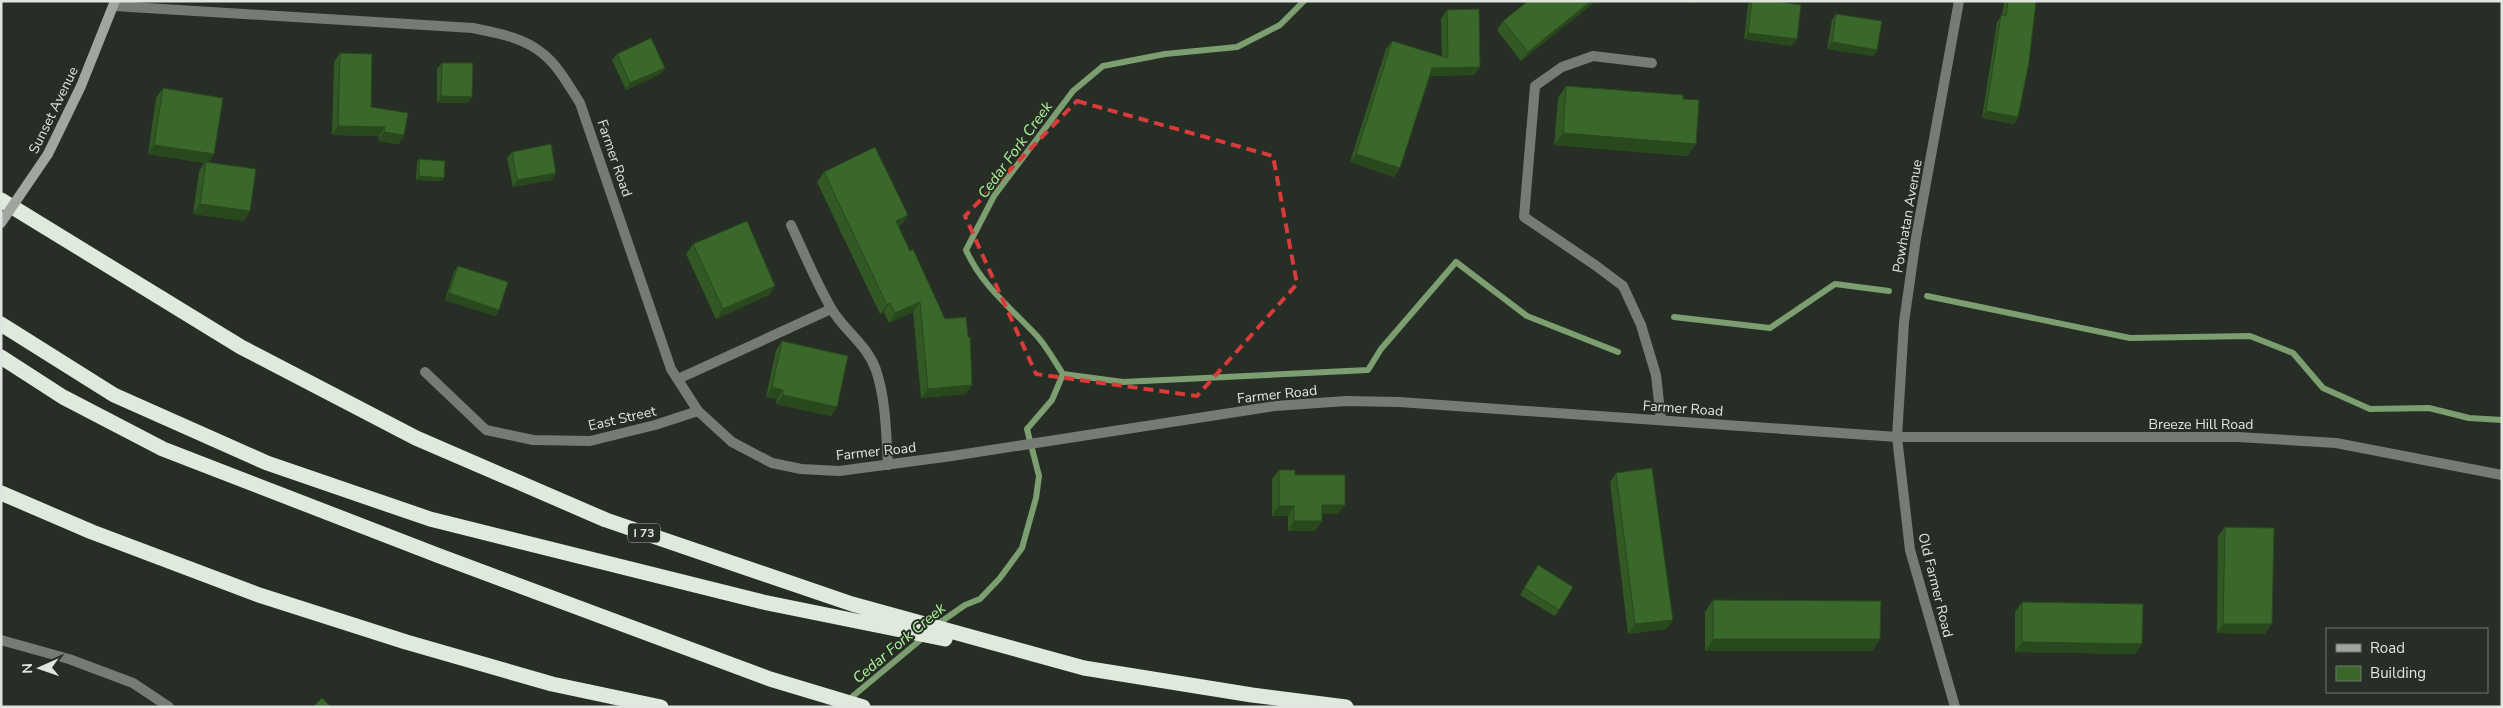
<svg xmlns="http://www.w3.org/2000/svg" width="2503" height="708" font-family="'Nunito Sans',sans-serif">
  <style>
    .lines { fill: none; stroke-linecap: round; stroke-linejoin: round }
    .stream { stroke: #7c9e70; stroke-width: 6 }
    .minor { stroke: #777b75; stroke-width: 10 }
    .tertiary { stroke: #777b75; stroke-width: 10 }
    .secondary { stroke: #a1a79f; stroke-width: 10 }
    .motorway { stroke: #dfe9dc; stroke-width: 15 }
    .secondary-bridge { stroke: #a1a79f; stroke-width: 10 }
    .wall { fill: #325924 }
    .shaded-wall { fill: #29481d }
    .building { fill: #3a672a; stroke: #29481d }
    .marked { fill: none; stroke: #d73b3a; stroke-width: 4; stroke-dasharray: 10 6; stroke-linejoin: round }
    .labels { text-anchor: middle; stroke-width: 4; stroke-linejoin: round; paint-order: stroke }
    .shield { fill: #272e25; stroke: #a8aea7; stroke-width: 1 }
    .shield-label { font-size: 12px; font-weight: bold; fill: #e0e5df }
    .street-label { font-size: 14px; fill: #e0e5df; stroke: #272e25 }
    .water-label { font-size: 15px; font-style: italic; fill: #b1f49b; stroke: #272e25 }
  </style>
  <rect width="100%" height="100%" fill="#272e25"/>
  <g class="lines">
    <path class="stream" d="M1927,296l203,42 120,-2 43,17 30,35 47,21 59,-1 40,10 33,2
      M1674,317l96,11 65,-44 54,7
      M1063,374l60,8 245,-12 13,-21 75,-87 71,54 91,36
      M935,626l30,-21 15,-6 20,-21 22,-30 14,-50 3,-22 -12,-47 25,-29 11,-26c-8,-12 -16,-27 -26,-38 -26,-28 -55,-50 -71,-86l28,-54 79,-105 30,-25 62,-12 72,-7 43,-22 24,-24
      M847,701l77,-64"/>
    <path class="minor" d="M1652,63l-59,-7 -31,11 -27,19 -11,131 71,48 28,21 18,39 15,50 5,45
      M791,225c13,28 25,57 40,83 13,23 36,36 45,62 10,30 10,63 12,95
      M425,372l61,58 47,10 57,1 65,-16 43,-14
      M678,379l153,-70
      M1897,437h341l98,6 166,32
      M1,640l68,19 64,24 36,24"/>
    <path class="tertiary" d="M114,6l359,22c23,5 50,9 69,25 16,12 27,33 38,50l91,266 27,42 34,31 40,21 29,6 38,2 113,-15 323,-50 71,-5 53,1 498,35
      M1955,707l-45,-157 -13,-113 7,-115 12,-84 43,-237"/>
    <path class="secondary" d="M48,154l33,-68 34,-85"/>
    <path class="motorway" d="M1,200l240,147 175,91 190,82 246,84 232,64 168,27 94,12
      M1,324l113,71 153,68 163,56 333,83 182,37
      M1,357l62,40 100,52 274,106 333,124 93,28
      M1,493l91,39 167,63 147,47 146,42 109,23"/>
    <path class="secondary-bridge" d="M1,223l47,-69"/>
  </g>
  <path class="wall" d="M1596,1l-75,60 -24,-31 6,-9z
    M1750,1h25l17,45 -48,-7 4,-34z
    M2004,1h34l-2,2 -18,114 -4,7 -32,-6 15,-96 5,-6z
    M1447,10l27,65 -44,1 -30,92 -6,9 -44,-15 36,-113 6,-8 50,15 -1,-37z
    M1836,14l41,36 -4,6 -46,-7 5,-29z
    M340,53l31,54 33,28 -5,9 -21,-3 1,-5 -47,-1 2,-73z
    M617,54l48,14 -5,6 -34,16 -14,-30z
    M442,63l30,34 -4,6h-31v-34z
    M1566,86l117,13 13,45 -9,12 -133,-11 4,-47z
    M163,88l46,74 35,59 -51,-7 6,-43 5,-8 -56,-9 8,-56z
    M512,152l40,28 -39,7 -6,-29z
    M419,159l23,22 -26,-1 1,-18z
    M824,172l84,43 -6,9 -3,2 67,168 -45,4 -8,-86 -24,11 -5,-11 -4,2 -63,-132z
    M693,244l82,42 -6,9 -53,24 -30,-65z
    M458,266l41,44 -4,6 -50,-16 9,-28z
    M782,341l55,66 -6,9 -55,-12 1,-5 -11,-2 10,-47z
    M1279,470l16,5 43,39h-16v7l-7,10h-27v-15h-16v-37z
    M1616,473l57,147 -7,9 -38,5 -18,-152z
    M2225,527l40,107 -48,-1 1,-97z
    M1538,566l21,44 -4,6 -35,-21z
    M1713,600l167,39 -8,12h-167v-39z
    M2022,602l120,42 -7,10 -120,-2v-40z"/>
  <path class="shaded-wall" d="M1591,1h5l-75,60 7,-9z
    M1673,1h23l-1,2z
    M1748,33l49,6 -5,7 -48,-7z
    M1832,42l45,8 -4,6 -46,-7z
    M1480,67l-6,8 -48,1 6,-8z
    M665,68l-5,6 -34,16 4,-7z
    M441,96l31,1 -4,6h-31z
    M1986,111l32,6 -4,7 -32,-6z
    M338,126l47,1 -6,9 -47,-1z
    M384,132l20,3 -5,9 -21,-3z
    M1563,133l133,11 -9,12 -133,-11z
    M154,145l60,9 -6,10 -2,-2 -2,1 -56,-9z
    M1356,154l44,14 -6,9 -44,-15z
    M556,173l-4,7 -39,7 4,-7z
    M419,176l25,2 -2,3 -26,-1z
    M200,204l50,7 -6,10 -51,-7z
    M908,215l-6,9 -12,6 6,-9z
    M775,286l-6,9 -53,24 7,-10z
    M449,293l50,17 -4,6 -50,-16z
    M920,302l-7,10 -24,11 6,-10z
    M890,303l-6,9 -4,2 7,-9z
    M972,385l-6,9 -45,4 7,-9z
    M772,387l11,3 -6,9 -11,-2z
    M783,395l54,12 -6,9 -55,-12z
    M1322,505h23l-7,9h-23z
    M1279,506h15l-6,10h-16z
    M1294,521h28l-7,10h-27z
    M1673,620l-7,9 -38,5 7,-10z
    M2223,624h49l-7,10 -48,-1z
    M1713,639h167l-8,12h-167z
    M2022,642l120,2 -7,10 -120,-2z"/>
  <path class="building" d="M1528,1h63l-63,51 -25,-31z
    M1752,1h23l26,4 -4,34 -49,-6z
    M2008,1h28l-7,61 -11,55 -32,-6 15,-96 5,1z
    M1479,9l1,58 -48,1 -32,100 -44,-14 36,-113 56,17 -1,-48z
    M1836,14l46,7 -5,29 -45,-8z
    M651,38l14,30 -35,15 -13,-29z
    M340,53l32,1 -1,53 37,6 -4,22 -20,-3 1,-5 -47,-1z
    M442,63h31l-1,34 -31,-1z
    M1566,86l117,9v4l16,1 -3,44 -133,-11z
    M163,88l60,10 -9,56 -60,-9z
    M551,144l5,29 -39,7 -5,-28z
    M875,147l33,68 -12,6 14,30 3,-2 32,70 21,-2 2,20h2l2,48 -44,4 -8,-87 -25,11 -5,-10 -3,2 -63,-133z
    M419,159l26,2 -1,17 -25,-2z
    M206,162l50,7 -6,42 -50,-7z
    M747,221l28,65 -52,23 -30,-65z
    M458,266l50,16 -9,28 -50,-17z
    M782,341l66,15 -11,51 -54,-12v-5l-11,-3z
    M1652,468l21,152 -38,4 -19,-151z
    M1279,470h16v5h50v30h-23v16h-28v-15h-15z
    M2225,527l49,1 -2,96h-49z
    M1538,565l35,22 -14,23 -35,-22z
    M1713,600l168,1 -1,38h-167z
    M2022,602l121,2 -1,40 -120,-2z
    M322,698l9,9h-18z"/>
  <path class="marked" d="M1077,101l196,55 24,128 -100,112 -161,-22 -71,-158z"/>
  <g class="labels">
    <rect class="shield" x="628" y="523.5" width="32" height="19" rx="4"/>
    <g class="shield-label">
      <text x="644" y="537">I 73</text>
    </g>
    <g class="street-label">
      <text transform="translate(53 110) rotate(-64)" y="5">Sunset Avenue</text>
      <text transform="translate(615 158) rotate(71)" y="5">Farmer Road</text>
      <text transform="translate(1907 216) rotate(-80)" y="5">Powhatan Avenue</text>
      <text transform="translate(1277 394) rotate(-6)" y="5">Farmer Road</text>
      <text transform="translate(1683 408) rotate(4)" y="5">Farmer Road</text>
      <text transform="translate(622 418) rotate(-13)" y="5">East Street</text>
      <text x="2201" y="429">Breeze Hill Road</text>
      <text transform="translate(876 451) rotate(-6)" y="5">Farmer Road</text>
      <text transform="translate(1936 585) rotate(76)" y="5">Old Farmer Road</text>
    </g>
    <g class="water-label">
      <text transform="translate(1015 150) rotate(-54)" y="5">Cedar Fork Creek</text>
      <text transform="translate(899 643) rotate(-40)" y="5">Cedar Fork Creek</text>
    </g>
  </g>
  <rect width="2503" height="708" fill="none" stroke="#e0e5df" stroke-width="5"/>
  <rect x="2326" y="628" width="162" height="65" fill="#272e25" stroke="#71776f"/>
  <rect x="2336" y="644" width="25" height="8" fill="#a1a79f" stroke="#71776f"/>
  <text x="2370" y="653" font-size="15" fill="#e0e5df">Road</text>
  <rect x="2336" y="666" width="25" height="15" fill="#3a672a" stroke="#71776f"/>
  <text x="2370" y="678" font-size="15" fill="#e0e5df">Building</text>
  <g transform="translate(40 668) rotate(268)" stroke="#272e25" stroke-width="4" paint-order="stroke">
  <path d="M0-4L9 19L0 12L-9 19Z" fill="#e0e5df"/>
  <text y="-8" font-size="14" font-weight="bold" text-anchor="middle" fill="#e0e5df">N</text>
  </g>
</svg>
